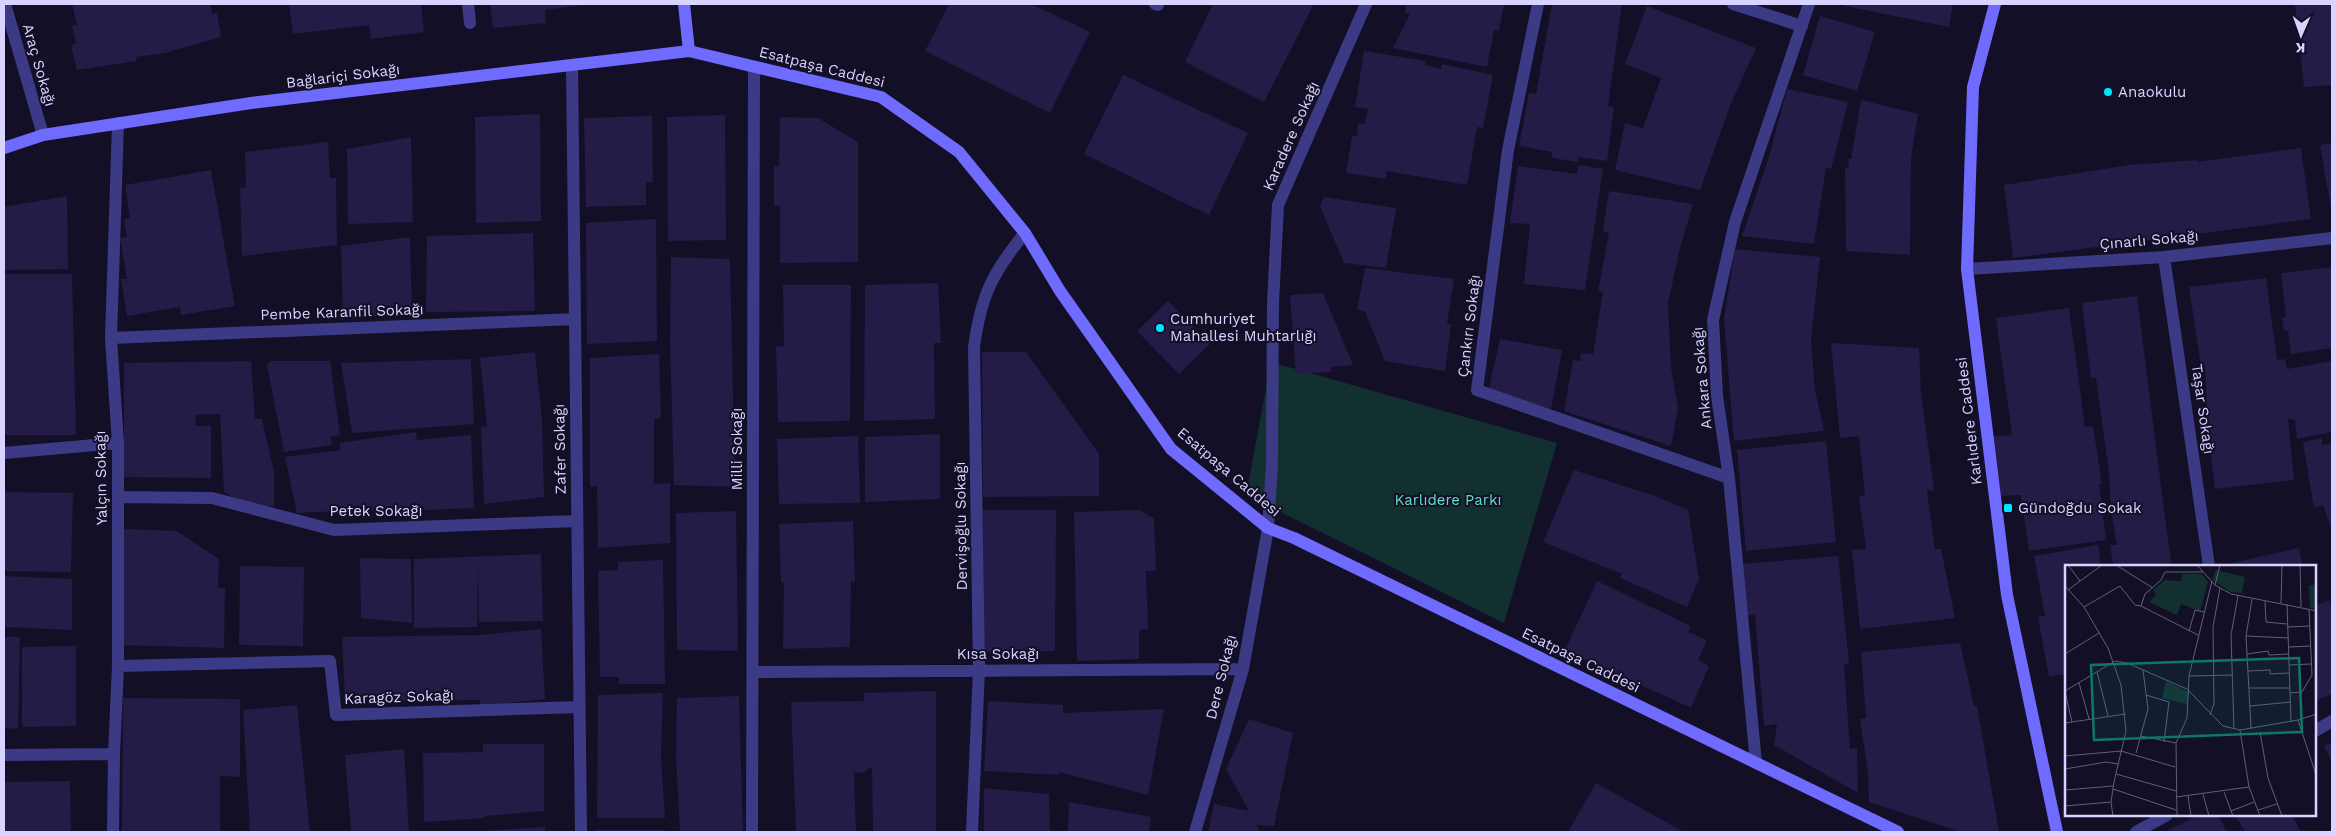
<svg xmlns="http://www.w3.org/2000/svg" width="2336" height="836" font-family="'Work Sans',sans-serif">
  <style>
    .green { fill: #12302f }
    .building { fill: #241b47 }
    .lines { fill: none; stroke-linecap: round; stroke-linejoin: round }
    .lane { stroke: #3d3a85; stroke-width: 12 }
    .street { stroke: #3d3a85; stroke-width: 12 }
    .secondary { stroke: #6f6bff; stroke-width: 12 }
    .poi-dot { fill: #00e5ff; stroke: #130f26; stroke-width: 2 }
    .labels { text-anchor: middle; stroke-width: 4; stroke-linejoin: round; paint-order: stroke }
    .street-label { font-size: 15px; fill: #d9d4ff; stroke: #130f26 }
    .poi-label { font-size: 15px; fill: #d9d4ff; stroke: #130f26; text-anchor: start }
    .park-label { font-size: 15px; fill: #5fe0c0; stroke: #130f26 }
    .inset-road { fill: none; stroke: #625e7d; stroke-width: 1 }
    .view { fill: #0f766e; fill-opacity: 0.15; stroke: #0f766e; stroke-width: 2.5 }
    .inset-edge { fill: none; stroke: #d9d4ff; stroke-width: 2.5 }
  </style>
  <rect width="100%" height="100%" fill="#130f26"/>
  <path class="green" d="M1271,362l286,81 -53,180 -258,-128z"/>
  <path class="building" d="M72,4h138l2,10 5,-1 4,24 -56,16 -28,4 -1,4 -59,9 -6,-25 5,-2 -4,-17 5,-1z
    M289,4h132l3,28 -53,7 -2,-14 -76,9z
    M490,4h95v1l-40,5 1,13 -53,5z
    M949,4h82l59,28 -40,81 -125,-62z
    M1213,4h101l-50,98 -79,-40z
    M1406,4h98l-5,27 -5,-1 -7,37 -94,-19 17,-34 -5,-1z
    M1552,4h70l-14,102 6,1 -7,54 -28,-4 -1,5 -26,-4v-6l-33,-6 10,-53 7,1z
    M1846,4h107l-4,23 -104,-21z
    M2295,4h37v81l-28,2z
    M1647,6l109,42 -26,58 -30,84 -85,-20 10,-47 18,5 18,-50 -36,-14z
    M1820,16l55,16 -18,59 -54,-16z
    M1364,51l62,10 -1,4 16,4 1,-5 51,11 -10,53 -6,-1 -10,58 -80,-14 -1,8 -40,-6 6,-37h5l1,-13 7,1 3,-15 -13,-2z
    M1123,75l125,58 -39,82 -125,-61z
    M1787,89l61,13 -17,67 -5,-1 -12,76 -72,-8 26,-76z
    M1861,100l57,14 -7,44 -1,97 -64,-4 -1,-84 4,1 -1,-9h3z
    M540,114l1,107 -65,2 -1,-106z
    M725,115l1,125 -58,1 -1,-124z
    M652,116l1,66h-7v23l-60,2 -2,-89z
    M780,117l38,1 40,24v120l-78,1v-57h-6v-40h5z
    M411,137l2,85 -65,2 -1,-75z
    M328,142l2,36h6l1,67 -95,11 -2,-68 6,-1 -1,-35z
    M2332,143v66h-1l-11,-64z
    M2301,148l10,71 -298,39 -9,-73 125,-20 69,-5 -1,2z
    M1579,165l24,4 -18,121 -61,-6 6,-60 -20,-1 8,-57 59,8z
    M211,170l24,136 -54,9 -1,-8 -53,9 -6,-37h6l-7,-41 7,-1 -3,-17 6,-2 -5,-33z
    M1609,191l84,13 -13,44 -12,55 3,65 7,40 -7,38 -107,-35 9,-51 7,1 1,-8 12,1 10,-62 -5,-1 11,-58 -6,-2z
    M67,196l1,73 -64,1v-63z
    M1324,197l72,11 -10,60 -42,-5 -24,-57z
    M656,219l1,122 -70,3 -1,-121z
    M533,233l2,78 -109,1 1,-76z
    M410,237l2,76 -69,6 -2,-73z
    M1735,249l85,8 -9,83 4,50 9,41 -90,10 -10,-122z
    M671,257l59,2 5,228 -61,-2 -4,-144z
    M2332,267v81l-41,6 -3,-23h-4l-2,-13 4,-1 -5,-44z
    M1365,268l89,11 -7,45h4l-6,47 -60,-10 -20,-49 -8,-2z
    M4,274h68l4,161h-72z
    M2266,278l11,82 8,-1 2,10 45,-8v71l-35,7 -2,-19 -7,-1 6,61 -79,9 -7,-60 -3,-63 -4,1 -12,-80z
    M938,283l3,60h-7l1,76 -71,2 1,-136z
    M783,285h68l-1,136 -72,1 -2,-76 8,1z
    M1323,293l30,72 -22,2v5l-35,2 -6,-79z
    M2137,296l30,237 5,33h-59l-3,-21h7l-6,-35 -2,-37 -13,-95h-5l-9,-75z
    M1168,301l42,43 -31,30 -42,-43z
    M2069,308l16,119 8,-1 9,58h-3l7,56 -77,11 -8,-56 -24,1 -8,-59 23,-2 -16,-117z
    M1500,339l62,11 -11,59 -63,-16z
    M1831,343l88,5 2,45 13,97 -7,1 8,58h6l14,69 -95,11 -8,-79 14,-1 -7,-53 6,-1 -6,-59 -19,2z
    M535,352l7,68 2,77 -60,7 -3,-77 6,-1 -7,-68z
    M982,352h44l73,102v42l-116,1z
    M659,354l2,64 -7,1v65l16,-1v60l-72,5 -1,-62 -7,1v-129z
    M471,359l3,65 -122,9 -11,-70z
    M251,361l4,58h7l12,53v34l-25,1 -25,-15 -4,-78 -25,1 1,11h15v52l-87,-1v-114z
    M271,361h59l10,74 -10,2 2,8 -48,7 -17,-87z
    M416,432l1,8 54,-5 3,73 -50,2v-3l-127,6 -12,-56 56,-7 -2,-7z
    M940,434v65l-75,3v-65z
    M858,436l2,67 -81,1 -2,-65z
    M2322,438v7l10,-2v87l-9,-25 -9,3 -11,-66z
    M1826,441l10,101 -90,9 -9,-101z
    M1574,470l81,26 33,14 11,69 -12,28 -67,-29 2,-4 -79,-32z
    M4,492l69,1 -2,79 -67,-1z
    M983,510h73l-1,141 -71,1z
    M1140,510l14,9 2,52h-10l2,58 -9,1v29l-62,2 -3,-149z
    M736,511l2,140 -61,-1 -1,-137z
    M853,521l2,60h-4l-1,66 -67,2 1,-66h-3l-2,-59z
    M124,529l53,2 42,28 -1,29h7l-1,60 -102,-3z
    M2098,545l3,21h-35v108l-17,3 -11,-60 7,-1 -11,-60z
    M2299,548l4,18h-80v-1z
    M541,554l2,67 -64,1 -1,-56 -1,61 -63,1v-69z
    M1838,556l11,107 -5,1 6,85 7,-1 1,45 -84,-48 3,-21 -13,2 -9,-111h-7l-6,-51z
    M360,558l51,1 1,64 -51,-5z
    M663,560l2,124h-46v-7h-19l-2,-106 20,-1v-8z
    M240,566l64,1 -1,79 -64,-1z
    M4,576l68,3v51l-68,-3z
    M1597,581l94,45 -3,6 19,8 -9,20 11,6 -18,42 -126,-58z
    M2329,600l3,9v85l-17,7v-95z
    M541,629l4,70 -65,7v-6l-135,1 -3,-64 138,-2z
    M4,637h16l-2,92 -14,-1z
    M1960,643l14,63h3l22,126h-38l-92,-30 -1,-30 -8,-53 6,-1 -5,-66z
    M76,646v80l-54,1v-80z
    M936,691v141h-63l-1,-65 -6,3v2l-12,1 2,59h-60l-5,-130 73,-1v-8z
    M663,693l-2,64 4,61h-68l1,-123z
    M739,696l4,136h-63l-4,-75 1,-59z
    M123,698l117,1v78l-20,-1v56h-98z
    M988,701l75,4v8l101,-4 -16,86 -89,-23v3l-75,-4z
    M297,705l13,127h-60l-7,-122z
    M1249,719l44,14 -19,93 -18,-1 4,7h-52l6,-28 35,7 -23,-42z
    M2332,742v19l-8,-15z
    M483,744h61v67l-59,5v2l-61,4 -1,-69 60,-1z
    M404,749l5,83h-58l-6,-77z
    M70,781l1,51h-67v-50z
    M1596,783l88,49h-116z
    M984,788l65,6 1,38h-66z
    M1069,802l82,15 -2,15h-81z
    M2199,815h19l9,17h-62z
    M2235,815h57l9,17h-56z
    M545,827v5h-63v-1z
    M595,830h69v2h-69z"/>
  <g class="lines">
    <path class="lane" d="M1155,4l3,1"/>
    <path class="street" d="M5,4l38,131
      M468,4l2,19
      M1538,4l-30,146 -31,240 252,88
      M1733,4l69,22
      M572,66l9,766
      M2164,257l45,309
      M1967,269l197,-12 168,-19
      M111,338l464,-19
      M4,453l114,-10
      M118,497l94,1 122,32 243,-9
      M118,666l212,-5 6,54 243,-8
      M753,672l490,-3
      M2315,731l17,-10
      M4,755l110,-1
      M1756,763l-27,-285 -12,-82 -4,-76 22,-98 74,-218
      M113,832l1,-78 4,-88v-223l-7,-105 7,-215
      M752,832l2,-765
      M972,832l7,-162 -5,-323c7,-51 18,-74 51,-114
      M1195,832l48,-163 25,-141 4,-64 1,-161 5,-98 88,-201
      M2136,832l31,-17"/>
    <path class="secondary" d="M684,4l5,47
      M1995,4l-22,83 -6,182 40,326 50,237
      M4,148l39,-13 208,-32 438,-52 192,46 78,55 66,81 35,58 111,158 97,79 26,10 604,294"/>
  </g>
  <g class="poi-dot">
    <circle cx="2108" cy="92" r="5"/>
    <circle cx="1160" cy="328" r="5"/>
    <rect x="2003" y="503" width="10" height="10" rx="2.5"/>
  </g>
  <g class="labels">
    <g class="street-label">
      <text transform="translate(39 65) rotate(74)" y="5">Araç Sokağı</text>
      <text transform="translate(822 67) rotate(14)" y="5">Esatpaşa Caddesi</text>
      <text transform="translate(343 76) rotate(-7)" y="5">Bağlariçi Sokağı</text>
      <text transform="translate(1291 136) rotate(-66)" y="5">Karadere Sokağı</text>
      <text transform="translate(2149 240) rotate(-5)" y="5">Çınarlı Sokağı</text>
      <text transform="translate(342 312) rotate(-2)" y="5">Pembe Karanfil Sokağı</text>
      <text transform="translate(1469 326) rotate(-83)" y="5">Çankırı Sokağı</text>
      <text transform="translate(1702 378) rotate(-95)" y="5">Ankara Sokağı</text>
      <text transform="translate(2203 409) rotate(82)" y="5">Taşar Sokağı</text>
      <text transform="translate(1969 421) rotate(-97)" y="5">Karlıdere Caddesi</text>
      <text transform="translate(560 449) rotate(-91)" y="5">Zafer Sokağı</text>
      <text transform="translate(737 449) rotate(-90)" y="5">Milli Sokağı</text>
      <text transform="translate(1229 472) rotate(40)" y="5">Esatpaşa Caddesi</text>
      <text transform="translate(101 478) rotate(-91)" y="5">Yalçın Sokağı</text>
      <text x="376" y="516">Petek Sokağı</text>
      <text transform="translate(961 526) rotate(-91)" y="5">Dervişoğlu Sokağı</text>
      <text x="998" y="659">Kısa Sokağı</text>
      <text transform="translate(1581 660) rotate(26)" y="5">Esatpaşa Caddesi</text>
      <text transform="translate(1221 677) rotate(-76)" y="5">Dere Sokağı</text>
      <text transform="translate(399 697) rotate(-2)" y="5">Karagöz Sokağı</text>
    </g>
    <g class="poi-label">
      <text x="2118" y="97">Anaokulu</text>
      <text x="1170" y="324">Cumhuriyet<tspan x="1170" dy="17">Mahallesi Muhtarlığı</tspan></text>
      <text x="2018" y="513">Gündoğdu Sokak</text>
    </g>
    <g class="park-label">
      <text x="1448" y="505">Karlıdere Parkı</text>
    </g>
  </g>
  <g transform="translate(2065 565)">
    <rect width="251" height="251" fill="#130f26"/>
    <path d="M151,5l29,7 -3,16 -12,-1 -18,-13zM117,9h20l6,8 -8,29 -19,-7 -4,11 -28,-13 7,-7 -3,-5 12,-10 16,1zM251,19v25l-6,-1 -1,-22zM101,116l23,11 -2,12 -25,-6z" fill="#12302f"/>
    <path class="inset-road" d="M3,0l12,16M51,0l37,23M132,0l18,20 16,9 86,17M235,0l1,42M150,20l5,-20M0,21l19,21 24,41 13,37 5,46 -12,51 -3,20 2,14M3,25l34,-25M200,36l1,21 21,2M216,38l1,-38M222,39l4,118M19,42l36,-21 15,19 6,1M222,62l23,-1M124,66l6,-21 9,2M133,70l-57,-29 4,-12 16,-14 4,-8h38M181,71l43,2M224,82l22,-1M0,89l34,-21M182,89l21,-3 1,4 20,-1M50,96l12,2 60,26 36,37 17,4 58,-10 19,-6M224,100l22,-1M183,106l22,-1v4l19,-1M32,107l11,44M124,111l44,-1M14,118l10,36M184,123h41M0,126l50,-30M0,127l7,30M225,128l12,-1 10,-17 -3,-66M81,130l23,7 -5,40M185,141l41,-4M145,150l4,-11 -1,-77 7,-39M233,155l19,58M0,158l61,-9M186,163l-5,-92 6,-37M169,164l-3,-94 7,-39M175,165l9,57 11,29M195,167l8,46 14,38M76,171l35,7M71,188l12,-44 -5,-39M0,191l56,-5 54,16M0,204l41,-7 12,2M51,209l60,17M48,224l63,21M0,225l48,-4M159,227l9,24M138,229l6,22M123,231l3,20M111,232l73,-10M0,241l46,-4M193,245l19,-6M166,246l23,-9M41,251h18M112,251l-1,-73 11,-25 2,-42 23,-95"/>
    <path class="view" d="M234,93l3,74 -208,8 -3,-75z"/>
    <rect width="251" height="251" class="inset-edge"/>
  </g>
  <rect width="2336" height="836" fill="none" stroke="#d9d4ff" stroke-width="10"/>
  <g transform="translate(2301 35) rotate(182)" stroke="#130f26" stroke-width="4" paint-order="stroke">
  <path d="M0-4L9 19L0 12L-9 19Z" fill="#d9d4ff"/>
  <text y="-8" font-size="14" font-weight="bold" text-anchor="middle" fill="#d9d4ff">K</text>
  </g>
</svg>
